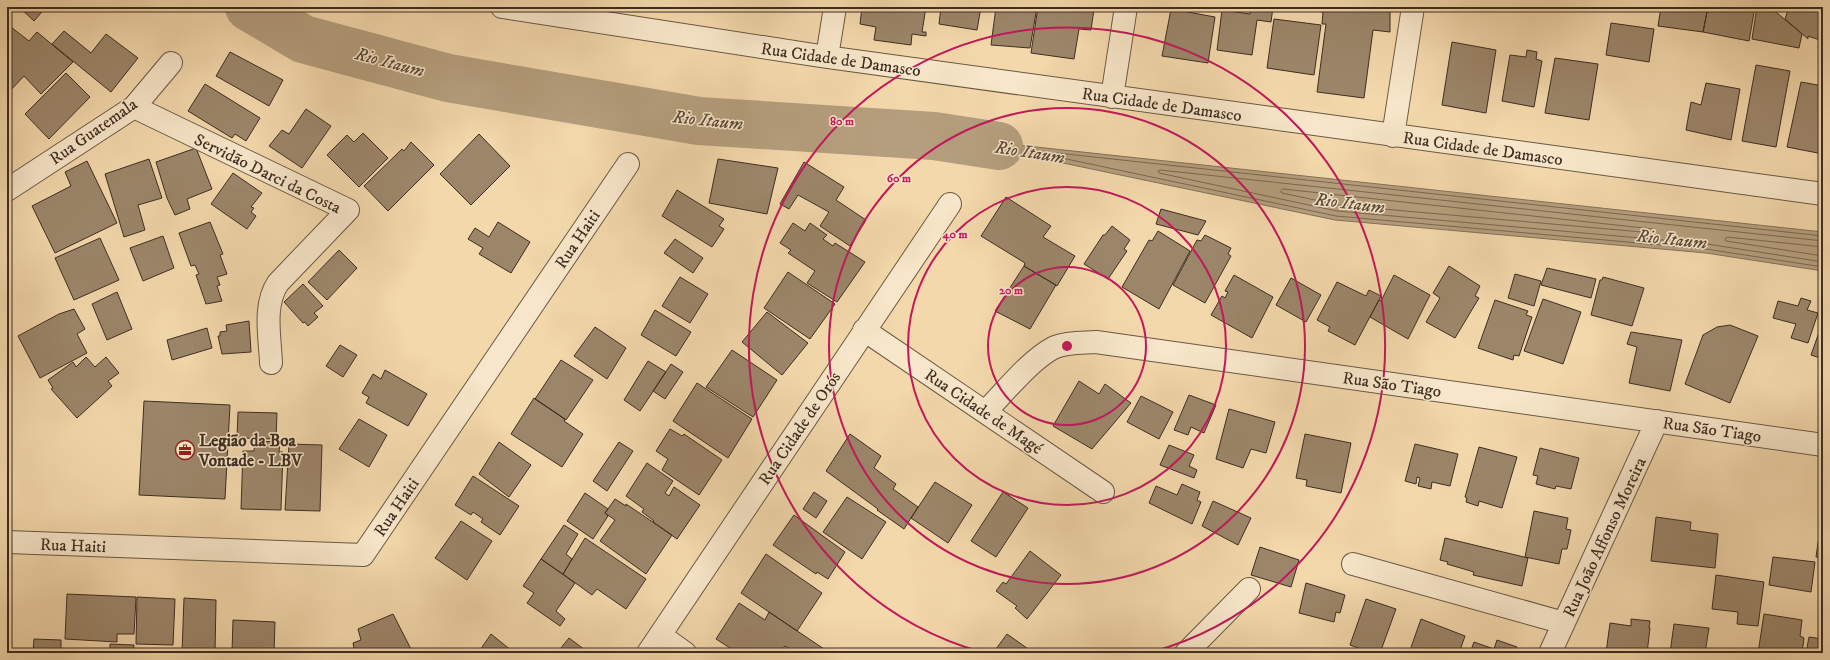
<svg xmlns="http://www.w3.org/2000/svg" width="1830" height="660" font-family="'IM FELL DW Pica',serif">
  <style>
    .water { fill: #b59e7d; stroke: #857159 }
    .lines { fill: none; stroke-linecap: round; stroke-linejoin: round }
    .shore { stroke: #7a6650; stroke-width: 1 }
    .river { stroke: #b59e7d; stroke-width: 48 }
    .building { fill: #9c866a; stroke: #3e2d22 }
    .minor-casing { stroke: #6b5844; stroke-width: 24 }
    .minor { stroke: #f7e6c9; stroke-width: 22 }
    .ring { fill: none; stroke: #c2185b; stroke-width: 2 }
    .labels { text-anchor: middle; stroke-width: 3; stroke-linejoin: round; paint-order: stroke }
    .street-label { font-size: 17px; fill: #3e2d22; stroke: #f7e6c9 }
    .poi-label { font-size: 17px; font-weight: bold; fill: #3e2d22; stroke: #f7e6c9; text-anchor: start }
    .water-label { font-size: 18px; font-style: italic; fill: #5c4939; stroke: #f7e6c9 }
    .centre { fill: #c2185b; stroke: #f7e6c9; stroke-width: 2 }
    .ring-label { font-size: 12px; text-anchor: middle; font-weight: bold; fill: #c2185b; stroke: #f7e6c9; stroke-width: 3; stroke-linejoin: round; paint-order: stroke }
  </style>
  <rect width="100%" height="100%" fill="#f3d8ac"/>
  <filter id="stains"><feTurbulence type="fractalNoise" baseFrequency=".005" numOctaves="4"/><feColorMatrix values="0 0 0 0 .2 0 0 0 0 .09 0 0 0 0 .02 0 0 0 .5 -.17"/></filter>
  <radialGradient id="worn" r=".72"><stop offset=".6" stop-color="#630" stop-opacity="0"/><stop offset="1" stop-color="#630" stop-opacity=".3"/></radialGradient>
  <path class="water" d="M934,136l889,96v39l-117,-18 -371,-33z"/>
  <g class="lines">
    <path class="shore" d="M1283,189l370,40 2,2 -2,2 -315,-28 -56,-12 -1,-2z
      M1823,236l-766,-83 -2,2 2,2 279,59 370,33 117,18
      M1823,241l-663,-71 -2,1 1,2 178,38 370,33 116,18
      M1823,247l-96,-10 -2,2 1,2 97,15"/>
    <path class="river" d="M249,7l54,32 145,39 251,43 235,15 65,10"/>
  </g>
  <path class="building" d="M19,7h27l-12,14z
    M862,7h64l-4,25h4v4l-14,-2 -1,11 -37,-5 2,-13 -16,-3z
    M941,7h40l-4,23 -38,-6z
    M996,7h41l-7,41 -39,-3z
    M1038,7l56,2 -3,21 -12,-1 -5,30 -43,-6z
    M1251,7h22l-2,15 -14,-2 -5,35 -35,-5 5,-40 28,4z
    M1287,7h92v3l11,1v21l-17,-2 -9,68 -47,-6 9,-68h-4l1,-12z
    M1661,7h47l-5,25 -45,-6z
    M1708,7h47l-6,34 -46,-9z
    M1757,7h13l32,27 -3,14 -47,-9z
    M1789,7h34v45l-5,-4 2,-8 -12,-4v3l-23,-20z
    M1171,9l44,8 -7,46 -46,-7z
    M1274,19l47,6 -7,50 -47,-7z
    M1611,23l43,6 -5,33 -43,-7z
    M7,24l22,17 8,-9 36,30 -32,32 -17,-18 -17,18z
    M64,31l27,22 15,-19 32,24 -27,34 -59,-48z
    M1452,42l44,8 -10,63 -44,-8z
    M1527,50l10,2 -1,7 6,2 -8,46 -32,-6 8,-46 16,2z
    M230,52l53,28 -14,26 -53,-30z
    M1555,58l43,6 -9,56 -44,-7z
    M1756,65l34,6 -14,76 -34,-6z
    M66,73l24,24 -41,42 -24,-25z
    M1801,82l22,4v68l-36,-7z
    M1706,83l34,6 -9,51 -45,-10 5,-28 10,3z
    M205,84l55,34 -14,23 -11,-7 -3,4 -44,-27z
    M306,109l25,17 -29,42 -33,-22 13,-16 7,4z
    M363,133l25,25 -29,29 -32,-32 20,-20 7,7z
    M479,134l31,32 -39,39 -31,-31z
    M411,142l23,23 -46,46 -24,-25 38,-37 2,2z
    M196,148l16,41 -25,10 3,10 -15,6 -8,-17 -11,-36z
    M149,159l13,39 -24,7 7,25 -21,7 -19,-63z
    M718,159l60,9 -11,46 -58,-11z
    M87,161l30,62 -62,30 -23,-47 39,-20 -6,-14z
    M804,162l40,25 -8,13 30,20 -16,26 -30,-20 9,-14 -31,-17 -9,14 -9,-5z
    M233,173l29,20 -11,14 3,1 -3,4 5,4 -9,13 -36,-25z
    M677,190l47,29 -5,7 5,3 -12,18 -50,-31z
    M1006,197l45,29 -8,11 32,19 -18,30 -33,-20 1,-3 -44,-27z
    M1161,209l45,12 -8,14 -42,-11z
    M210,222l13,32 -3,1 7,19 -10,3 3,8 -3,1 5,15 -16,3 -10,-29 3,-1 -4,-9 -4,1 -12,-33z
    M498,222l32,20 -19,31 -32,-19 4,-6 -15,-9 7,-11 14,9z
    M793,223l12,8 5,-8 17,12 -4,4 10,7 2,-3 30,19 -28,40 -30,-19 8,-12 -27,-18 3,-3 -11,-7z
    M1112,226l18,14 -6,9 3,2 -19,28 -24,-15 19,-29h2z
    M1158,231l32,20 -31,58 -37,-22 27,-47 3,1z
    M1205,235l26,13 -3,6 3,2 -26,47 -32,-18 24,-45 4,1z
    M163,236l11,32 -31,13 -13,-33z
    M100,238l19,42 -45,20 -19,-42z
    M675,239l28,19 -10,15 -29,-20z
    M339,250l18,18 -30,32 -19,-18z
    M1024,266l32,19 -26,44 -35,-18z
    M1449,266l31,20 -5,10 4,2 -24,40 -29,-16 14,-24 -7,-5z
    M1547,268l49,11 -5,19 -50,-13z
    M788,272l47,32 -25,35 -46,-31z
    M1515,274l26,7 -7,25 -26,-8z
    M1234,275l39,22 -21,41 -41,-23 11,-19 3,2 3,-6 -3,-1z
    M1394,275l36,20 -22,44 -38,-22 9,-17 2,1z
    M680,277l28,17 -18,29 -28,-17z
    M1603,277l41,11 -12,38 -41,-11 9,-35h2z
    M1291,278l30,17 -15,27 -30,-17z
    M1337,282l29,14 3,-6 12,6 -26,49 -27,-14 2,-4 -13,-7z
    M303,284l20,22 -9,7 4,4 -10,9 -3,-4 -2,1 -19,-21z
    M117,292l15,37 -25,11 -15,-36z
    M1801,298l10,3 -4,9 11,3 -10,30 -17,-5 5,-14 -23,-6 5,-17 20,5z
    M1543,299l38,13 -18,52 -39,-13z
    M1495,300l33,11 -2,4 6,2 -13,39 -5,-1 -1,5 -35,-12z
    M74,309l11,20 -8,5 10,19 -47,25 -22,-42 41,-22z
    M655,310l36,22 -15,24 -35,-21z
    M767,312l41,31 -26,32 -40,-33z
    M249,321l2,31 -29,2 -4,-18h2v-4l7,-1 -1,-6z
    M1823,321v38l-12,-4z
    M1730,325l28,11 -28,67 -45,-19 18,-49 14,-8z
    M595,327l31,21 -19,31 -33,-23z
    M207,328l5,20 -40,12 -5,-20z
    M1631,332l51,8 -12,51 -41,-8 8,-36 -10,-3z
    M340,345l17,10 -14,22 -17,-11z
    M732,350l45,30 -24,37 -47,-30z
    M86,357l9,10 11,-10 13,16 -11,8 4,5 -35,32 -26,-29 2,-1 -5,-8 25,-18 3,5z
    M561,360l32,20 -27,40 -31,-21z
    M648,361l18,11 -26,39 -16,-11z
    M671,364l12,8 -18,27 -12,-8z
    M385,370l42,24 -19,32 -42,-23 3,-6 -7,-4 11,-19 8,5z
    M1079,381l20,13 6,-10 26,19 -39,46 -39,-23z
    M697,383l55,36 -24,39 -55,-37z
    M1189,395l27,10 -12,28 -13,-6 -3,8 -14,-5z
    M1141,396l32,16 -14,27 -32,-17z
    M534,398l31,21 -1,2 19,13 -21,33 -51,-33z
    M144,401l86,4 -5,94 -86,-4z
    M1229,409l46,13 -9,31 -15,-4 -8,19 -27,-9z
    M238,412l39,1 -1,26 -39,-1z
    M359,419l28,16 -18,32 -30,-18z
    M670,429l12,7 2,-2 38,26 -23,35 -37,-25 6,-11 -12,-8z
    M850,434l31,22 -7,12 22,16 -3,5 25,18 -14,22 -27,-19 1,-1 -52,-38z
    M1305,434l46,9 -10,50 -35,-7 1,-6 -11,-2z
    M255,441l25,1 -1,10h4l-2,58 -40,-1 2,-58h11z
    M499,442l32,23 -22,32 -30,-23z
    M619,442l14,9 -26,40 -14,-10z
    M289,444l33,1 -2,66 -35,-1z
    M1415,444l43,10 -8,32 -18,-4 -1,7 -13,-3 2,-8 -3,-1 -1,7 -11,-3z
    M1169,445l25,10 -5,11 8,4 -3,8 -34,-13z
    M1479,447l38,10 -15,51 -23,-7 -1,5 -12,-4 1,-4 -2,-1z
    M1540,448l39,10 -8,31 -15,-3 -1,3 -19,-5 2,-8 -5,-1z
    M647,463l26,18 -8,12 4,3 5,-9 26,18 -23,34 -24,-17 1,-1 -12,-9 2,-3 -18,-13z
    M473,476l46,30 -19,29 -19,-13 2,-3 -10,-7 -2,3 -16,-10z
    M935,482l37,23 -24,38 -37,-25z
    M1182,484l18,8 -3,8 4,2 -9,22 -43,-21 7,-17 21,9z
    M814,492l13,9 -11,17 -13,-9z
    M1003,492l25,16 -32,49 -25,-16z
    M585,493l23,16 -3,4 3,3 -15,23 -26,-18z
    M847,497l39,25 -24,37 -39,-27z
    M615,499l11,7v-2l46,31 -26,39 -46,-33 15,-21 -10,-7z
    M1213,501l38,17 -13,27 -36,-19z
    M1534,511l34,7 -2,11 5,1 -4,19h-5l-3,15 -34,-7z
    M794,515l51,37 -17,27 -11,-7 -1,2 -43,-29z
    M1656,517l35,5 -1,8 28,4 -3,34 -64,-7z
    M461,521l31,20 -25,39 -32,-22z
    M564,525l14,9 -12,20 6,5 -9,15 -22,-15z
    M1819,536l4,1v21l-7,-1z
    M585,538l61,41 -20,30 -29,-20 -5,6 -29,-21z
    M1445,538l83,20 -6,28 -49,-11 1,-3 -27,-8 1,-2 -8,-2z
    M1260,547l39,13 -8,27 -40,-12z
    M1030,551l31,24 -34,44 -12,-11 2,-2 -21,-15 7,-9 3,2z
    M766,554l56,39 -25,38 -56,-38z
    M1773,557l42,5 -4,30 -42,-7z
    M541,559l34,24 -19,28 9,8 -5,7 -33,-23 7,-10 -11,-7z
    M1716,575l48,7 -6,44 -21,-2 1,-12 -26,-3z
    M1306,583l39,12 -5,18 -4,-1 -2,10 -35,-9z
    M67,594l69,3 -2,37h-17v8l-52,-3z
    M137,597l38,2 -2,46 -37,-1z
    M184,598l32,2 -1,53h-33z
    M1366,599l30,10 -16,44h-8l-22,-8z
    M739,603l26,17 4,-8 55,37 -2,4h-26l-11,-7 -5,7h-42l-22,-14z
    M393,614l20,39h-58l-2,-10 8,-3 -3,-11z
    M1764,614l38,6 -2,16 4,2 -2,15h-44z
    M1421,619l44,17 -6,17h-50z
    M1631,619l19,2 -1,7h1l-3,25h-41l4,-30 21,3z
    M233,620l42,2 -1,31h-42z
    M1674,624l35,4 -4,25h-35z
    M491,634l21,17 -1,2h-33z
    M1007,634l24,17 -1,2h-37z
    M1809,637l14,2v14h-17z
    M569,638l20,15h-32z
    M34,639l27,1v9l44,4h-72z
    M1497,640l20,7 -2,6h-45l4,-11 20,7z
    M110,644l24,1 -1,8h-23z"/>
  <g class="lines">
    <defs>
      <path id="minor" d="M502,7l325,50 996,137
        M827,57l8,-50
        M1112,97l14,-90
        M134,107l214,103 -70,73c-15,22 -8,54 -7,80
        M1393,136l20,-129
        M7,190l127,-83 37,-44
        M864,330l239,162
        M985,412c20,-20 43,-50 68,-64 13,-6 29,-5 43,-6l727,103
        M7,542l356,13 265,-391
        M1353,564l211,59
        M660,635l25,18
        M648,653l302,-449
        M1186,653l63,-64
        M1550,653l107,-232"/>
    </defs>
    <use href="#minor" class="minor-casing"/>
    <use href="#minor" class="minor"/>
  </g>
  <g class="ring">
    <circle cx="1067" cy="346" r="79"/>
    <circle cx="1067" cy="346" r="159"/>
    <circle cx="1067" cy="346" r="238"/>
    <path d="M982 652A318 318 0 1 1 1152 652"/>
  </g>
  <defs>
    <symbol id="office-ring" viewBox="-11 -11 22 22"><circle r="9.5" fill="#f7e6c9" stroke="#8f2418" stroke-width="1.5"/><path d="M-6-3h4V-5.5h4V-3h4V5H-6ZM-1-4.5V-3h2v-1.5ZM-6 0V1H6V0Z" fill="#8f2418"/></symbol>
  </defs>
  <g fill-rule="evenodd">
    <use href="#office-ring" x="174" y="439" width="22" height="22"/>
  </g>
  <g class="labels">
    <g class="street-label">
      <text transform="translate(841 59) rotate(8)" y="6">Rua Cidade de Damasco</text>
      <text transform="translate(1162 104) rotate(8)" y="6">Rua Cidade de Damasco</text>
      <text transform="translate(93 131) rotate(-35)" y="6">Rua Guatemala</text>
      <text transform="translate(1483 148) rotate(8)" y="6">Rua Cidade de Damasco</text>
      <text transform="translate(268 173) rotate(26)" y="6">Servidão Darci da Costa</text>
      <text transform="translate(577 239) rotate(-56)" y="6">Rua Haiti</text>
      <text transform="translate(1392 384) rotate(8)" y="6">Rua São Tiago</text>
      <text transform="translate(984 411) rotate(34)" y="6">Rua Cidade de Magé</text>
      <text transform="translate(799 428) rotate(-56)" y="6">Rua Cidade de Orós</text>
      <text transform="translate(1712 429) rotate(8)" y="6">Rua São Tiago</text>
      <text transform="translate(396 507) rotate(-56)" y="6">Rua Haiti</text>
      <text transform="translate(1604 537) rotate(-65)" y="6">Rua João Affonso Moreira</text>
      <text transform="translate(73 545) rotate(2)" y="6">Rua Haiti</text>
    </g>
    <g class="poi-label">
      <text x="199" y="446">Legião da Boa<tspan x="199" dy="20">Vontade - LBV</tspan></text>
    </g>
    <g class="water-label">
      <text transform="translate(390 62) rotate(15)" y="6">Rio Itaum</text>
      <text transform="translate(708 120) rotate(6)" y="6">Rio Itaum</text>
      <text transform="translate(1030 152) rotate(9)" y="6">Rio Itaum</text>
      <text transform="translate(1350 203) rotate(7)" y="6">Rio Itaum</text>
      <text transform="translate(1672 239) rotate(6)" y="6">Rio Itaum</text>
    </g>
  </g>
  <circle cx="1067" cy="346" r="6" class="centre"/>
  <g class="ring-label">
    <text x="842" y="125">80 m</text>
    <text x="899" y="182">60 m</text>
    <text x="955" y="238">40 m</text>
    <text x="1011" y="294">20 m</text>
  </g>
  <rect width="1830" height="660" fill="none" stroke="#f3d8ac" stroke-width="24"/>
  <rect x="8" y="8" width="1814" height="644" fill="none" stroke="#3e2d22" stroke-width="2"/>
  <rect x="12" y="12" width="1806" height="636" fill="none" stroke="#3e2d22"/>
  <rect width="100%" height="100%" filter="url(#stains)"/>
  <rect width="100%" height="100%" fill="url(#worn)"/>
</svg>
